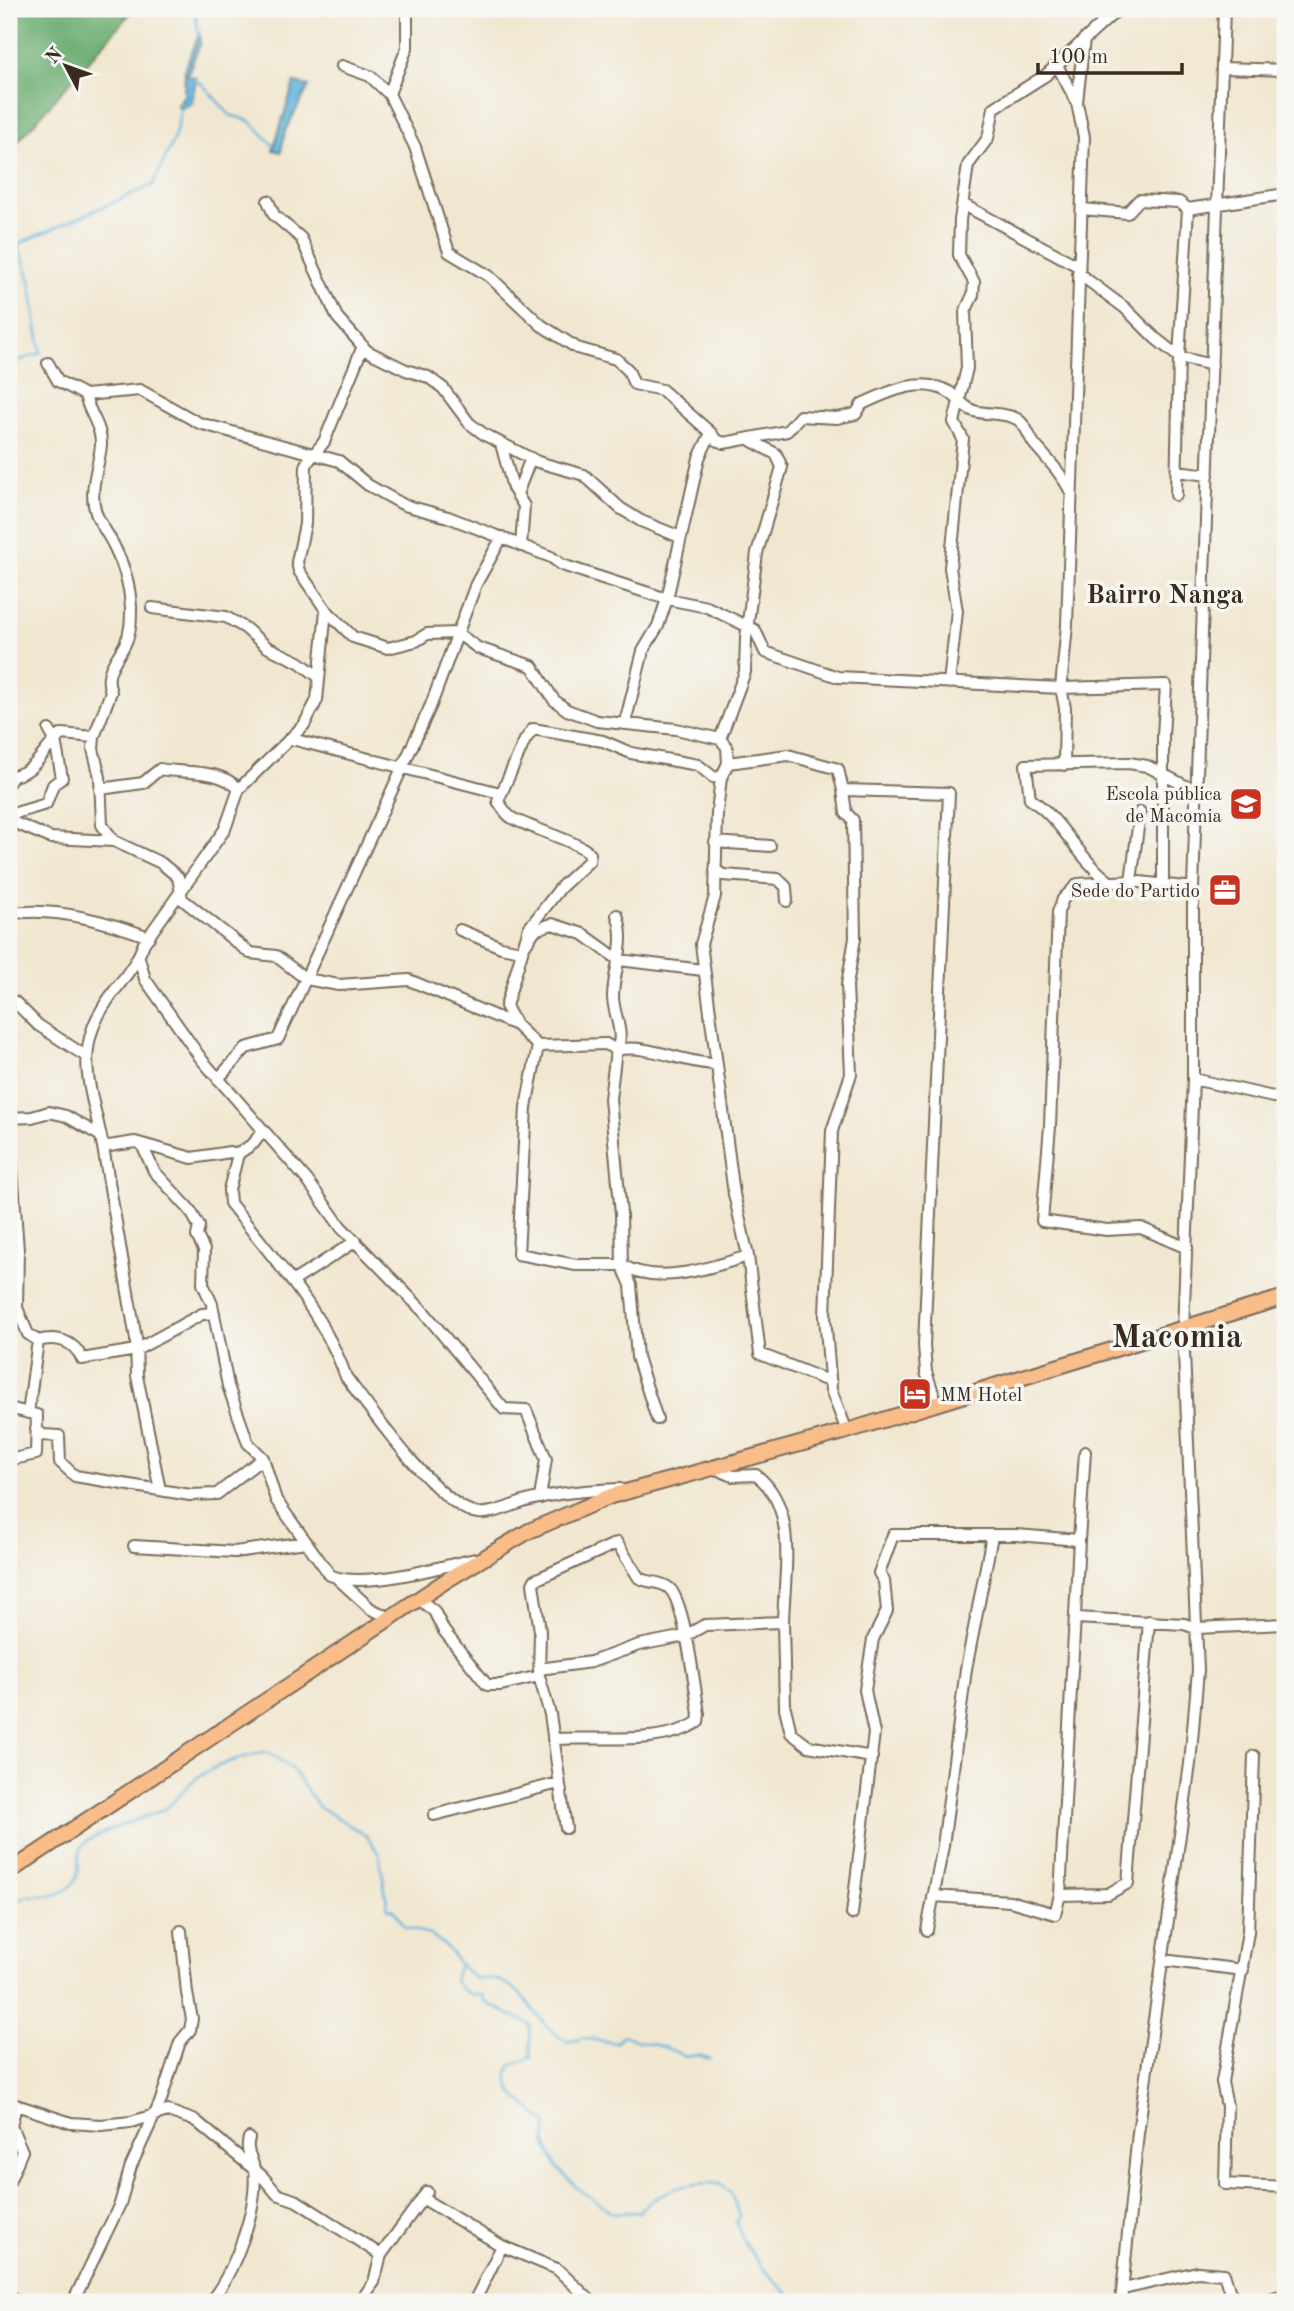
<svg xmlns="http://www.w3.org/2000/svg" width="1294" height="2311" font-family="'Old Standard TT',serif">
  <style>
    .forest { fill: #68ab6e; stroke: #526a46; stroke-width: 2 }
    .water { fill: #61b4dd; stroke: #4e6f7e; stroke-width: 2 }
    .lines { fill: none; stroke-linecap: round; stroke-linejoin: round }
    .stream { stroke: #61b4dd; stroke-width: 2.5 }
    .minor-casing { stroke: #7b6c5c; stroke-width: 14 }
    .major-casing { stroke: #7b6c5c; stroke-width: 18 }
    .minor { stroke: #fff; stroke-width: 10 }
    .major { stroke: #f8bd89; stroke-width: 14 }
    .labels { text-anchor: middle; stroke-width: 7; stroke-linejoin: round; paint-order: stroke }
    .poi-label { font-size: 19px; fill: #3b2a1e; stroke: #f6f6f2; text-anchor: end }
    .district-label { font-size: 26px; font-weight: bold; fill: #3b2a1e; stroke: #f6f6f2 }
    .town-label { font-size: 33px; font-weight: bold; fill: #3b2a1e; stroke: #f6f6f2 }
  </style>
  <rect width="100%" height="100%" fill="#f6f6f2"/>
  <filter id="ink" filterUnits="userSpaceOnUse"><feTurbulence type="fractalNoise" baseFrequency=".0143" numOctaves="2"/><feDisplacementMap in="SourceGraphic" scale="14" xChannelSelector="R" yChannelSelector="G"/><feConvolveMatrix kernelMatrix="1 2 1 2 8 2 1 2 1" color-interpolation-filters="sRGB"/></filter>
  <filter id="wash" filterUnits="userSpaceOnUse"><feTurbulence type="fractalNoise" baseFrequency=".00686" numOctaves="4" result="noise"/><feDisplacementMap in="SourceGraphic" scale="28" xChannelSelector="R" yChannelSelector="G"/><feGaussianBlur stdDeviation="1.57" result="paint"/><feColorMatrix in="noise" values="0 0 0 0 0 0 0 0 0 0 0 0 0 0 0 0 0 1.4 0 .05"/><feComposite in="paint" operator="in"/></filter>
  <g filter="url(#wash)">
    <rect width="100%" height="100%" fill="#f1e7d0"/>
    <path class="forest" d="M9,9h125l-125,143z"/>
    <path class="water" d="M200,32v12l-13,31 9,3 -4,25 -12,6 -3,-5 7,-8 1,-28z
      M294,83l15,3 -24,45 -4,21 -8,-2z"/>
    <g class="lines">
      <path class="stream" d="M194,9l5,28
        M193,80l9,4 28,31 20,6 23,24
        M9,382l3,-19 29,-10 -11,-73 -12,-36 135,-59 21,-46 8,-33
        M9,1906c23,-18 36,-4 55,-15 25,-15 7,-30 20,-47 8,-10 63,-27 78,-34 14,-7 19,-20 31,-29 22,-17 48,-24 75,-29l24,17 26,37 49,30 12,18 9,55h5l12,18c27,6 40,14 54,37l-5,16c7,11 15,15 28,15l4,8 44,21 1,34 -21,8c-11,27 20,41 37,57l-2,19 11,24 20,21 37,26 26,-1c22,-24 50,-30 82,-29l11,13 7,20 -3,7c12,34 35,55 61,79
        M460,1965l16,14c53,-5 52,43 92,63l15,-4 33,5 7,-8c22,11 41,8 62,22l14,-2 11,4"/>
    </g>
  </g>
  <g filter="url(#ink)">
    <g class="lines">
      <defs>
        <path id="minor" d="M407,9v39l-18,46 26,53 34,105 40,24 52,49 36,23 39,11 12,11 6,14 28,6 49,43 5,7 8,3 63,-12 13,-15 37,2 19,-4 6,-10c26,-12 58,-28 87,-12 9,5 13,15 25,19 13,4 30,1 43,8 10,6 11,17 18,26 14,16 26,28 36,47
          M1057,65l20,38 7,34 -17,488 -6,63 4,20 -1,57
          M342,66l28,10 19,18
          M1222,68l63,2
          M1077,102l7,-63
          M268,201l6,14 27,23 36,79 30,34 39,19 22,7 15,11 26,35 16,12 53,27 46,13 36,33 21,13 39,16
          M964,205l114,61
          M1082,209l45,4 12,-13 40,2 9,7 97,-15
          M1078,273l47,35 30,30 24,19 33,8
          M363,346l-39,96 -18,22 -1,60 -8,38 2,9 27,39 27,27 35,11 28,-7 11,-7 30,-1 21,15 54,18 22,34 13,10 30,11 79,8 44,10 7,8 1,16 60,-8 50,14 5,21 106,3 -25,552 2,27 11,32
          M48,363l10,18 27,14 55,-5 59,33 140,38 29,24 36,20 44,12 103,40 11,8 105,34 40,8 48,23 10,22 73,25 223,11 105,-3 -3,51v149
          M85,395c3,17 17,31 16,50 -2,23 -13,44 -5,68 4,11 13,22 18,33 10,19 16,40 17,61 0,13 0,25 -6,37 -8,16 -22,28 -14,48l-17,45 -1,12 7,28 2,48 12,16 47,22 17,14 4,22 68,54 26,3 30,23 33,6 70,-5 107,45 22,21 68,-2 10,6 -6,49 11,115 1,51c36,21 88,3 126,-9
          M501,444l12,44 11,18 -3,40
          M1177,471l31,4
          M517,494l14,-36
          M1176,495l3,-138 9,-148
          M152,608l74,9 19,11 22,19 32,15 20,15
          M949,683l8,-72 -7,-43 13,-129 -9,-17 13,-54 -2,-56 8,-17 1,-13 -15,-27 1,-35 8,-55 20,-27 6,-30 52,-33 72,-66
          M625,723l18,-72 15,-25 9,-27 32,-141 12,-25
          M292,739l208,54
          M720,739l25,-67 1,-34 11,-85 25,-86 -6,-13 -24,-13
          M728,763l-7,15 -4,34 -2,84 -14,48 33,250 14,62 12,98 71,28
          M9,782l4,-6c26,-6 29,-27 49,-42l32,3
          M100,789l43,-6 17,-14c26,5 59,-1 79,20
          M843,790l3,23 7,7 2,118 -8,47 4,89 -19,57 -7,185 6,74 16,41
          M9,815l37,-11 7,-19 9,-7 -7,-38 -6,-10
          M9,828l6,-5 36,15 63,3
          M715,842l55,4
          M715,870l8,5 55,4 8,8 1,14
          M1131,881l9,-69
          M1110,882c-32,-23 -47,-62 -80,-83l-4,-34 103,-2 18,3 50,26
          M9,914c42,-8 99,8 140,23
          M460,930l41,17 20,4 14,-21 17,-6 31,10 36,26 84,10
          M139,958l6,21 57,81 105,120 34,47 83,85 80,97 22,1 20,49 -6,39
          M9,1000l6,2 23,23 49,32
          M516,1025l-10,-19 23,-78 32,-41 28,-26 1,-7c-5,-10 -63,-27 -78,-36 -6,-3 -10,-11 -14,-17l27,-61 8,-11 70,12 28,12 67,12 15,12 8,1
          M538,1046l-12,61 -8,147 58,11h46l9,20 6,72 20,62
          M616,1050c10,-14 -3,-37 -3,-53 0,-28 15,-54 4,-82
          M616,1050c33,-7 67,14 101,14
          M218,1079l28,-31 32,-9 153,-334 45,-121 26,-47
          M1193,1079l80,18 12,-1
          M9,1118l23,-1 17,-5 17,4 35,20
          M9,1126l9,124 -1,58 11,26 10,7
          M262,1131l-8,12 -16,11 -9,36 1,13c42,54 93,108 116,174 25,33 89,124 127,135 13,4 30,-3 41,-7 33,-12 71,-15 106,-16
          M142,1145l12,26 36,39 9,16 -2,10 7,14 -1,34 9,20 16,82 20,57 15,15 13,42 54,75c32,15 110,-8 145,-16
          M103,1147c-9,-51 -31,-92 1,-141 13,-21 32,-39 40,-63l81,-114 14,-40 65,-64 13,-25 9,-90
          M1187,1248l-46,-20 -34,2 -65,-9 8,-95 8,-214 5,-13 15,-15 53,-3 62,7
          M292,1282l64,-41
          M9,1408l28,7 -1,39 -27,6
          M28,1413l10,-72c18,-5 36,-1 44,18l54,-9 66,-36 12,-1
          M36,1429l7,6 16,1 1,26 15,14 115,19 27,-1 46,-36
          M160,1490l-23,-114 -1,-37 -33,-192 32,-5 57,16 38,-6 8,2
          M134,1546l101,6 71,-10
          M338,1579l33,30 20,9
          M419,1599l15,12 10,20 43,54h14l38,-9
          M1077,1618l107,6 12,4 89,-4
          M783,1622l2,86 6,25 17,13 64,11
          M539,1669l52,-7 48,-17 46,-9 20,-11 78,-3c1,-48 16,-115 -27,-147l-23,1 -19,-8
          M553,1739c44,-3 108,7 145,-17l1,-8c-4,-24 -14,-113 -30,-126 -8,-7 -21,-5 -30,-10l-22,-35 -82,37 -2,4 7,47 -1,45 11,38 16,114
          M1254,1756l-6,176 -26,150 5,24 -2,78 60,3
          M434,1815l125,-32
          M1060,1895l48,-1 20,-11 21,-262
          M933,1896l77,5 45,13 5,-19 19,-355
          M852,1914l22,-181 -9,-43 8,-51 14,-28 -3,-30 -5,-8 14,-38h123l63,5 6,-88
          M927,1930l16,-84 23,-177 26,-133
          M1163,1960l80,10
          M9,2182l13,-31 -11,-25 5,-21 55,18 30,2 30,-3 37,-11 28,10 66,55 15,18 20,7 84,54
          M422,2198l80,48 55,23 35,33
          M1123,2289l74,-17 27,2 6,19 13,9
          M9,2294l8,8
          M73,2302l47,-98 11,-38 29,-63 20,-61 10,-12 2,-11 -5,-26 -6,-62
          M210,2302c24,-29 49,-94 44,-133 -2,-13 -9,-17 -5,-31
          M360,2302l14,-20 7,-27 46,-63
          M474,2302l28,-56
          M1121,2302l17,-169 52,-369 8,-94 -15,-340 10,-251v-191l31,-879
          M1262,2302l23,-8"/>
        <path id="major" d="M9,1872l438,-292 82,-49 82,-35 236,-65 438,-134"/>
      </defs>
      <use href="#minor" class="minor-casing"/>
      <use href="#major" class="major-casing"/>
      <use href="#minor" class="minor"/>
      <use href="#major" class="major"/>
    </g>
  </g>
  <defs>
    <symbol id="school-square" viewBox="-11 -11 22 22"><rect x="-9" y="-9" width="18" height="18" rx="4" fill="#c8321e" stroke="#f6f6f2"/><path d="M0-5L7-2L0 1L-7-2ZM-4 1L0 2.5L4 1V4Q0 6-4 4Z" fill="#fff"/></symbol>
    <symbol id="office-square" viewBox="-11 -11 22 22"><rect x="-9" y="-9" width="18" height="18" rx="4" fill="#c8321e" stroke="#f6f6f2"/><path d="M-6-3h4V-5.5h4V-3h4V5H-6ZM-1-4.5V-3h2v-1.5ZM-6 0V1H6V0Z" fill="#fff"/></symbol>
    <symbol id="hotel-square" viewBox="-11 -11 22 22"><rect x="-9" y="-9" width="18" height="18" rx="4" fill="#c8321e" stroke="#f6f6f2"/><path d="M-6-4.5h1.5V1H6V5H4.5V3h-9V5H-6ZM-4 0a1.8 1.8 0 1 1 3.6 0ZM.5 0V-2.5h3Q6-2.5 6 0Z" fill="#fff"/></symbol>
  </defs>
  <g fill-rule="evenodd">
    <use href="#school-square" x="1227" y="785" width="38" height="38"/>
    <use href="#office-square" x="1206" y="871" width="38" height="38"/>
    <use href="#hotel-square" x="896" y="1375" width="38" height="38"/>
  </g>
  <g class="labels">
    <g class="poi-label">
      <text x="1222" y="800">Escola pública<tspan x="1222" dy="22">de Macomia</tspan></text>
      <text x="1200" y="897">Sede do Partido</text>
      <text x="940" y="1401" text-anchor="start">MM Hotel</text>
    </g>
    <g class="district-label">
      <text x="1165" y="603">Bairro Nanga</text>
    </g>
    <g class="town-label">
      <text x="1177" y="1347">Macomia</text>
    </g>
  </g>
  <rect width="1294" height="2311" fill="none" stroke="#f6f6f2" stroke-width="35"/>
  <g transform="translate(66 66) rotate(311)" stroke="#f6f6f2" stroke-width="5" paint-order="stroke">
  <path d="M0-5L12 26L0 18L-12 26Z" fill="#3b2a1e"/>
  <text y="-10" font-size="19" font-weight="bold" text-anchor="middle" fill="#3b2a1e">N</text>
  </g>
  <path d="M1038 63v10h144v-10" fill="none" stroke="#3b2a1e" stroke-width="3.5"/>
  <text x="1049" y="63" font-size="21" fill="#3b2a1e" stroke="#f6f6f2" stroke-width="5" paint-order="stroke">100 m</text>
</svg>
